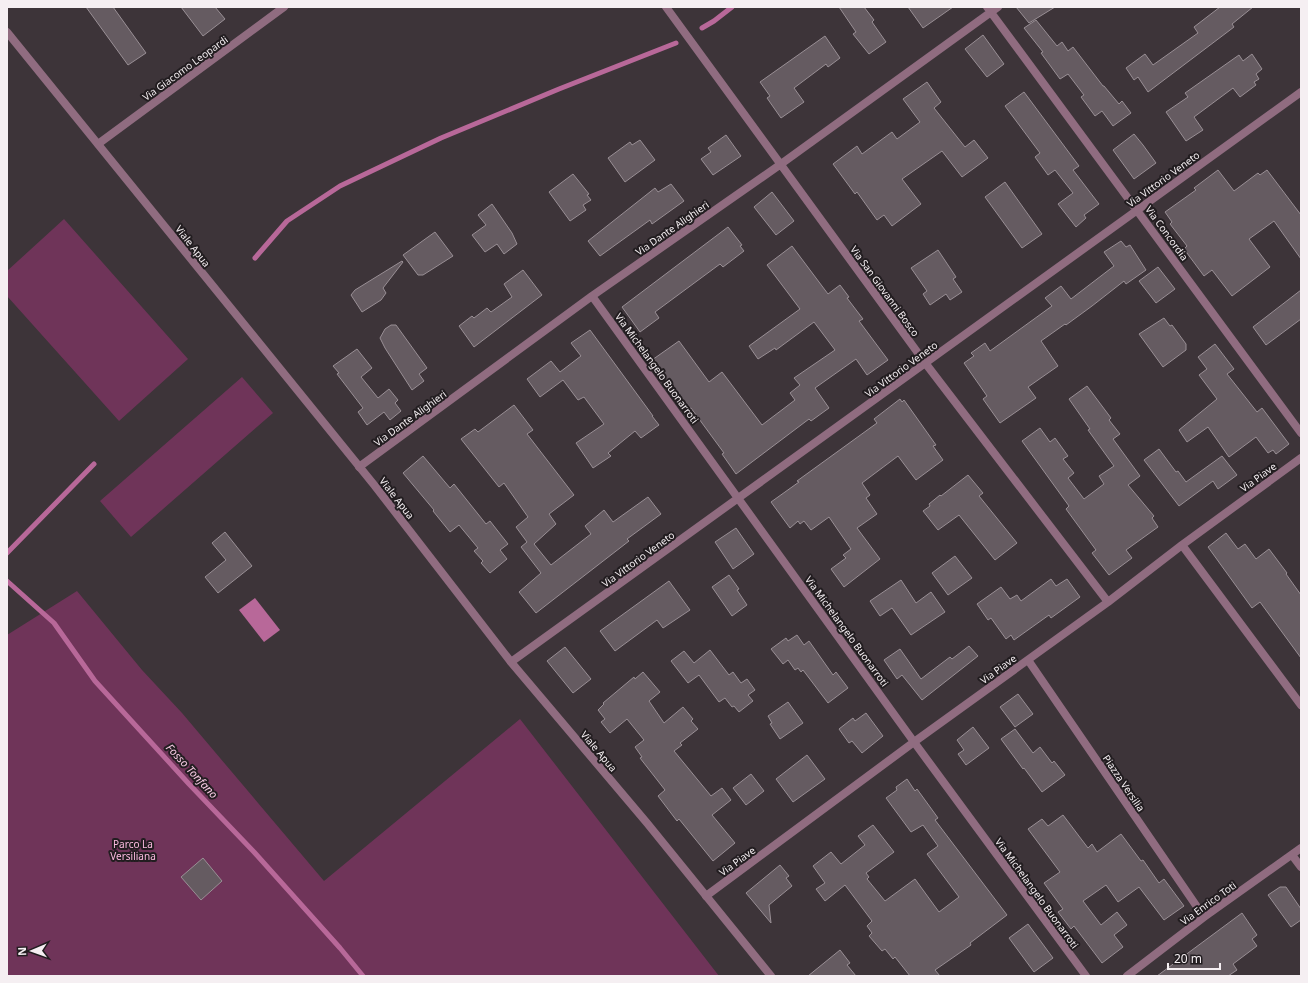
<svg xmlns="http://www.w3.org/2000/svg" width="1308" height="983" font-family="'Noto Sans',sans-serif">
  <style>
    .park { fill: #6f3459 }
    .water { fill: #b86899 }
    .lines { fill: none; stroke-linecap: round; stroke-linejoin: round }
    .stream { stroke: #b86899; stroke-width: 5 }
    .building { fill: #655b61; stroke: #998f95 }
    .minor { stroke: #906c80; stroke-width: 8 }
    .tertiary { stroke: #906c80; stroke-width: 8 }
    .labels { text-anchor: middle; stroke-width: 4; stroke-linejoin: round; paint-order: stroke }
    .street-label { font-size: 10px; fill: #f5eff2; stroke: #221d20 }
    .park-label { font-size: 10px; fill: #fcbae0; stroke: #221d20 }
    .water-label { font-size: 11px; font-style: italic; fill: #f7cae3; stroke: #221d20 }
  </style>
  <rect width="100%" height="100%" fill="#3d3439"/>
  <path class="park" d="M64,219l124,140 -69,62 -112,-125v-25z
    M242,377l31,36 -142,124 -31,-36z
    M77,591l65,79 40,43 142,168 196,-162 199,257h-712v-341z"/>
  <path class="water" d="M255,598l25,32 -16,12 -25,-32z"/>
  <g class="lines">
    <path class="stream" d="M702,28l12,-7 18,-14
      M255,258l32,-37 53,-35 101,-48 118,-49 117,-46
      M7,553l87,-89
      M7,581l47,42 41,58 94,103 65,68 86,96 23,28"/>
  </g>
  <path class="building" d="M86,7h27l33,46 -18,12z
    M181,7h34l10,12 -22,17z
    M839,7h25l10,13 -2,2 14,20 -17,12 -16,-20 3,-2z
    M908,7h45l-30,21z
    M1016,7h39l-26,16z
    M1220,7h33l-21,17 2,3 -86,65 -10,-15 -4,3 -8,-12 19,-14 8,11 45,-32 -4,-6z
    M1036,20l21,26 5,-4 6,9 5,-4 30,39h1l15,18 3,-3 9,12 -18,13 -11,-15 -7,5 -14,-19 3,-2 -16,-21 -8,5 -19,-26 2,-1 -19,-24z
    M983,35l21,29 -17,13 -22,-28z
    M825,36l15,22 -12,9 -2,-3 -32,24 10,14 -23,16 -14,-20 3,-2 -10,-14z
    M1252,54l10,15 -6,5 3,5 -5,3 2,3 -16,12 -7,-9 -39,29 9,13 -17,11 -20,-29 22,-15 -3,-4 54,-38 4,6z
    M927,82l14,20 -7,6 31,39 9,-7 14,18 -26,19 -20,-26 -40,28 19,25 -29,22 -8,-11 -7,5 -20,-28 -2,2 -22,-30 24,-18 5,8 30,-22 5,7 23,-17 -17,-23z
    M1024,92l55,74 -6,4 26,34 -15,11 2,3 -10,9 -18,-23 15,-11 -18,-23 -7,5 -13,-18 5,-4 -35,-47z
    M1134,134l9,11 13,18 -22,16 -21,-29z
    M726,135l15,21 -28,19 -12,-16 10,-7 -3,-4z
    M640,140l15,20 -30,22 -17,-24 22,-16 2,3z
    M1218,170l16,21 24,-18 2,2 7,-5 34,45v44l-27,-38 -25,18 21,28 -38,29 -20,-26 -8,6 -20,-27 3,-3 -17,-22 2,-2 -7,-10 31,-22 -2,-2z
    M573,174l16,20 -2,1 4,5 -8,5 3,5 -16,11 -21,-29z
    M1005,182l37,52 -20,14 -37,-51z
    M671,184l13,17 -32,23 -2,-4 -50,36 -12,-15 67,-53 3,4z
    M772,192l22,29 -18,14 -22,-28z
    M492,204l20,29 5,11 -13,10 -7,-10 -12,8 -13,-17 14,-10 -8,-10z
    M728,227l14,18 -2,1 4,5 -21,16 -3,-3 -65,48 4,6 -19,14 -18,-25z
    M435,232l18,24 -30,19h-5l-15,-20z
    M1121,241l5,6 4,-2 16,25 -20,14 -2,-3 -32,25 -26,19 -1,-1 -24,17 17,25 -30,21 8,11 -36,25 -17,-24 4,-3 -23,-33 10,-7 -3,-3 14,-10 5,8 62,-45 -7,-8 16,-12 10,13 43,-33 -10,-14z
    M792,246l36,48 12,-9 9,12 -2,1 16,21 -4,2 29,39 -21,15 -11,-16 -41,29 14,20 -18,13 -2,-2 -73,55 -14,-20 2,-1 -33,-45 -4,2 -35,-50 27,-19 30,41 13,-10 40,53 33,-25 -5,-7 10,-8 -6,-7 41,-28 -21,-28 -38,28 -1,-2 -17,11 -9,-13 51,-37 -33,-44z
    M938,250l18,27 -3,2 9,13 -12,8 -4,-6 -16,11 -7,-11 4,-3 -16,-23z
    M402,261l1,1 -20,26 3,5 -5,7 -19,12 -11,-17 4,-5z
    M1158,267l17,22 -19,14 -17,-22z
    M523,270l19,25 -68,52 -15,-21 13,-10 2,2 13,-10 4,4 21,-15 -8,-13z
    M1301,290v29l-35,26 -13,-18z
    M1164,318l6,8 2,-1 14,19v6l-23,17 -24,-33z
    M391,325h5l31,43 -8,6 5,7 -12,9 -27,-42 -5,-10 5,-9z
    M590,330l63,86h-1l7,9 -18,13 -6,-7 -27,22 3,3 -18,12 -17,-25 28,-19 -20,-27 -6,3 -15,-20 -23,17 -13,-18 24,-18 9,11 21,-16 -10,-13z
    M1215,344l19,25 -7,5 30,38 5,-4 27,36 -13,10 -3,-4 -5,3 -12,-16 -27,20 -21,-30 -21,15 -8,-12 38,-31 -18,-24 8,-6 -9,-12z
    M357,349l15,19 -11,9 17,21 11,-9 9,11 -3,3 6,8 -11,9 -6,-8 -17,13 -9,-13 5,-4 -26,-34 2,-1 -6,-7z
    M1087,386l24,32 -2,2 11,14 -7,5 27,37 -12,9 26,31 -2,2 6,9 -32,23 6,8 -23,17 -17,-22 4,-3 -30,-41 3,-3 -47,-65 18,-13 10,14 5,-4 13,18 -5,3 11,14 -6,5 16,21 20,-15 -5,-8 15,-10 -26,-36 2,-1 -21,-30z
    M900,399l2,3 2,-2 32,45 -3,1 10,14 -27,20 -18,-24 -36,27 8,12 -4,3 11,16 -20,14 23,31 -36,28 -13,-18 15,-11 -3,-3 8,-6 -22,-32 -18,13 -7,-9 -4,3 -2,-3 -8,7 -19,-26 28,-20 -2,-1 80,-58 -3,-4z
    M514,405l19,25 -6,4 47,61 -25,19 7,10 -22,20 17,21 40,-31 -6,-8 19,-16 9,12 35,-25 13,17 -34,25 2,2 -93,72 -17,-21 22,-19 -20,-26 6,-5 -11,-15 12,-10 -24,-34 -5,4 -38,-48 14,-10 3,3z
    M1159,449l17,23 2,-1 8,11 36,-26 15,19 -19,14 -5,-8 -34,25 -35,-46z
    M423,456l27,32 4,-4 32,40 4,-3 18,23 -8,6 7,9 -17,14 -9,-10 2,-2 -9,-10 4,-3 -19,-23 -9,7 -17,-21 1,-1 -31,-37z
    M968,475l15,18 -4,3 38,47 -22,17 -36,-45 -21,15 -15,-19 7,-5 -1,-2 11,-9 1,1z
    M736,528l18,26 -21,15 -18,-27z
    M225,532l27,34 -34,27 -13,-16 21,-17 -14,-17z
    M1226,533l12,16 7,-5 11,15 13,-10 18,24 -1,1 15,21v63l-41,-56 -8,6 -44,-61z
    M955,556l17,22 -24,17 -16,-22z
    M729,575l10,14 -2,1 10,15 -15,11 -20,-29z
    M1051,579l5,7 11,-7 13,18 -29,21 -2,-3 -35,25 -3,-5 -5,4 -15,-21 -3,2 -11,-16 24,-17 9,12 7,-4 4,6z
    M901,580l15,23 15,-11 14,20 -34,23 -19,-27 -12,8 -10,-15z
    M669,581l21,29 -27,18 -6,-8 -42,31 -15,-20z
    M797,635l7,10 5,-4 24,34 3,-3 12,16 -20,15 -25,-33 -2,2 -3,-4 -3,2 -7,-10 -5,4 -12,-15 15,-11 2,3z
    M969,646l9,10 -56,44 -20,-25 -5,4 -13,-19 16,-11 21,30 29,-22 2,2z
    M565,647l26,32 -18,14 -26,-32z
    M710,650l19,25 4,-3 8,11 6,-4 8,11 -7,5 5,6 -14,11 -5,-6 -2,1 -7,-9 -6,4 -20,-27 -11,8 -17,-22 13,-10 10,12z
    M643,672l17,20 -11,9 15,22 19,-16 10,12 -2,2 7,8 -18,14 2,2 -8,6 37,45 11,-8 9,12 -19,15 23,28 -22,18 -34,-42 -2,2 -19,-25 7,-6 -25,-32 2,-1 -7,-10 9,-7 -17,-21 -17,14 -9,-11 4,-3 -7,-9 6,-6 -1,-1 31,-26 1,2z
    M1018,694l15,20 -18,13 -15,-20z
    M788,702l15,21 -23,16 -10,-15 2,-1 -4,-7z
    M866,713l17,23 -21,17 -10,-12 -3,2 -10,-14 14,-11 2,3z
    M973,727l16,21 -23,17 -8,-11 6,-4 -7,-10z
    M1015,729l18,24 7,-6 12,16 2,-2 11,14 -23,17 -18,-24 -1,1 -22,-30z
    M807,755l18,24 -32,23 -17,-23z
    M751,774l13,17 -18,14 -13,-17z
    M907,779l8,12 2,-2 21,29 -3,2 72,95 -37,28 1,2 -36,25 5,6h-30l-15,-19 -2,2 -8,-10 -3,2 -13,-15 3,-3 -5,-7 5,-5 -27,-36 -20,16 -9,-12 9,-6 -12,-17 18,-14 10,12 24,-19 -7,-9 15,-11 21,27 -28,21 3,4 -2,2 18,22 30,-22 24,33 20,-15 -32,-43 11,-8 -15,-21 -12,7 -25,-34 11,-8 -1,-3z
    M1063,815l25,33 4,-4 5,8 24,-18 20,27 2,-1 16,23 5,-4 20,27 -20,14 -25,-33 -21,15 -12,-17 -23,16 18,24 16,-13 10,13 -13,10 9,12 -21,16 -28,-37 -3,3 -13,-17 5,-3 -19,-26 16,-11 -32,-43 14,-10 6,7z
    M203,858l19,23 -21,19 -20,-23z
    M780,865l9,11 -3,2 6,8 -23,19 2,18 -25,-30z
    M1280,887h6l15,22v11l-10,7 -23,-32z
    M1242,913l15,22 -5,4 5,7 -24,18 4,6 -9,6h-71z
    M1028,924l25,34 -19,14 -25,-34z
    M840,950l10,13 -3,2 9,11h-48z"/>
  <g class="lines">
    <path class="minor" d="M666,7l260,357 182,238
      M987,7l314,426
      M98,144l186,-137
      M592,296l322,446 172,234
      M359,467l233,-171 189,-132 217,-157
      M1182,545l119,160
      M1028,660l176,257
      M511,662l790,-570
      M1292,855l9,12
      M706,896l208,-154 194,-140 74,-57 119,-87
      M1127,976l77,-59 97,-69"/>
    <path class="tertiary" d="M7,32l368,454 136,176 136,161 124,153"/>
  </g>
  <g class="labels">
    <g class="street-label">
      <text transform="translate(185 68) rotate(-36)" y="4">Via Giacomo Leopardi</text>
      <text transform="translate(1163 179) rotate(-36)" y="4">Via Vittorio Veneto</text>
      <text transform="translate(672 228) rotate(-35)" y="4">Via Dante Alighieri</text>
      <text transform="translate(1167 233) rotate(54)" y="4">Via Concordia</text>
      <text transform="translate(193 246) rotate(52)" y="4">Viale Apua</text>
      <text transform="translate(885 291) rotate(54)" y="4">Via San Giovanni Bosco</text>
      <text transform="translate(657 368) rotate(54)" y="4">Via Michelangelo Buonarroti</text>
      <text transform="translate(901 369) rotate(-36)" y="4">Via Vittorio Veneto</text>
      <text transform="translate(410 418) rotate(-36)" y="4">Via Dante Alighieri</text>
      <text transform="translate(1258 477) rotate(-36)" y="4">Via Piave</text>
      <text transform="translate(397 498) rotate(52)" y="4">Viale Apua</text>
      <text transform="translate(638 559) rotate(-36)" y="4">Via Vittorio Veneto</text>
      <text transform="translate(847 631) rotate(54)" y="4">Via Michelangelo Buonarroti</text>
      <text transform="translate(998 669) rotate(-36)" y="4">Via Piave</text>
      <text transform="translate(599 751) rotate(50)" y="4">Viale Apua</text>
      <text transform="translate(1124 783) rotate(56)" y="4">Piazza Versilia</text>
      <text transform="translate(737 861) rotate(-36)" y="4">Via Piave</text>
      <text transform="translate(1037 893) rotate(54)" y="4">Via Michelangelo Buonarroti</text>
      <text transform="translate(1208 903) rotate(-36)" y="4">Via Enrico Toti</text>
    </g>
    <g class="park-label">
      <text x="133" y="848">Parco La<tspan x="133" dy="12">Versiliana</tspan></text>
    </g>
    <g class="water-label">
      <text transform="translate(192 771) rotate(47)" y="4">Fosso Tonfano</text>
    </g>
  </g>
  <rect width="1308" height="983" fill="none" stroke="#f5eff2" stroke-width="16"/>
  <g transform="translate(32 951) rotate(268)" stroke="#221d20" stroke-width="3" paint-order="stroke">
  <path d="M0-3L7 15L0 10L-7 15Z" fill="#f5eff2"/>
  <text y="-6" font-size="11" font-weight="bold" text-anchor="middle" fill="#f5eff2">N</text>
  </g>
  <path d="M1168 963v6h52v-6" fill="none" stroke="#f5eff2" stroke-width="2"/>
  <text x="1174" y="963" font-size="12" fill="#f5eff2" stroke="#221d20" stroke-width="3" paint-order="stroke">20 m</text>
</svg>
